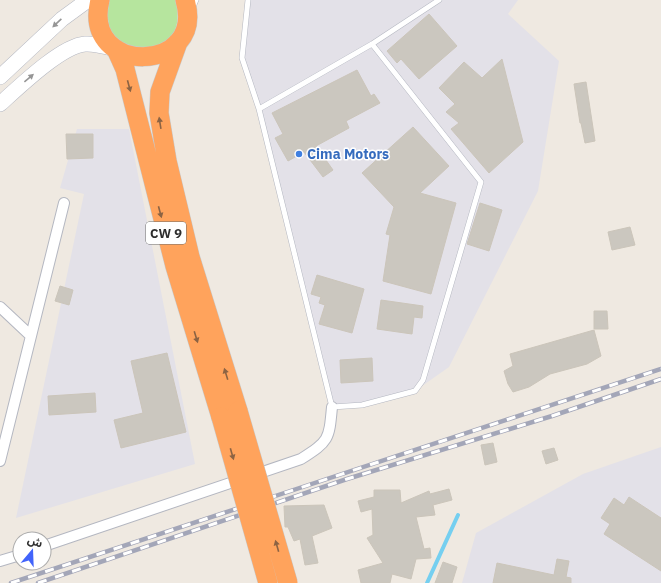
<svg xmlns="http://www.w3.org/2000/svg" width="661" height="583" font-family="'IBM Plex Sans','Noto Sans Arabic',sans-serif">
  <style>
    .industrial { fill: #e3e1e8 }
    .green { fill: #b6e59e }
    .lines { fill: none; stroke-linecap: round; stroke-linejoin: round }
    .stream { stroke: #75cff0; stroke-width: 4 }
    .building { fill: #cbc7bf; stroke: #cbc5ba }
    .lane-casing { stroke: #b4b7c1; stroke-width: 6 }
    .street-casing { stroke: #b4b7c1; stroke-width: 12 }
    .secondary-casing { stroke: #b4b7c1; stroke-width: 16 }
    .highway-casing { stroke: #c9c9c9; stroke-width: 20 }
    .lane { stroke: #fff; stroke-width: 5 }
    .street { stroke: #fff; stroke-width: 10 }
    .secondary { stroke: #fff; stroke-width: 15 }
    .highway { stroke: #ffa35c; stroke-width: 19 }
    .rail-casing { stroke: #a3a6b8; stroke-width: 4.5 }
    .rail { stroke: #fff; stroke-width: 3; stroke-dasharray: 9; stroke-linecap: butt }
    .highway-bridge-casing { stroke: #c9c9c9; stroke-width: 20; stroke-linecap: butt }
    .highway-bridge { stroke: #ffa35c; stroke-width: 19 }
    .oneway { fill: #969696 }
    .oneway2 { fill: #8c6343 }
    .shop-dot { fill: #3f7fe0; stroke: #fff; stroke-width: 1.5 }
    .labels { text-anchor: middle; stroke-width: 3; stroke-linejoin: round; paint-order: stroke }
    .shield { fill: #fff; stroke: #6d6d6d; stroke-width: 1 }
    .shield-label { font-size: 13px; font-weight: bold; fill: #2e2e2e }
    .shop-label { font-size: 14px; font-weight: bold; fill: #366cbe; stroke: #fff; text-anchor: start }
  </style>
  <rect width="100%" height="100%" fill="#efe9e1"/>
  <path class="industrial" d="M248,0h270l-10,14 51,47 -21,130 -89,176 -34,24 -53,14 -30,2 -73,-298 -17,-51z
    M77,129h52l66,335 -179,54 68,-324 -24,-6z
    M661,447v136h-199l14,-50 107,-59z"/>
  <path class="green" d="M110,0h65c5,14 4,34 -11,43 -7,4 -19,5 -27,7 -7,-4 -15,-6 -20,-11 -10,-9 -11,-27 -7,-39z"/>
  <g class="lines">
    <path class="stream" d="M427,583l31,-68"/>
  </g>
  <path class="building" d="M429,14l28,32 -38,33 -18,-20 -4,4 -10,-12z
    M502,59l21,83 -34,31 -38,-44 8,-6 -13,-11 9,-8 -16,-16 25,-26 18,16z
    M357,70l14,26 3,-2 6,9 -34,18 3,7 -33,18 17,24 -10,7 -19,-25 -16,9 -13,-23 8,-4 -11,-21z
    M586,82l9,59 -10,2 -4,-20h-1l-6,-39z
    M413,127l36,39 -29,27 36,10 -25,91 -48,-13 7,-46 -4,-1 8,-27 -32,-34z
    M66,134h27v24l-26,1z
    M480,203l22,7 -13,41 -22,-7z
    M630,227l5,18 -23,5 -4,-18z
    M317,275l47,14 -12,44 -33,-9 6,-19 -6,-2 2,-6 -10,-3z
    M60,286l13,4 -4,15 -14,-4z
    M381,300l42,6 -1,12 -8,-1 -2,17 -35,-5z
    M594,311h13l1,18h-14z
    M594,330l7,26 -14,8 -37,10 -21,13 -16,5 -5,-8 -4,-13 9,-5 -3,-12z
    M167,353l19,79 -65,16 -7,-28 29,-7 -12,-52z
    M372,358l1,23 -32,2 -1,-23z
    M95,393l1,19 -47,3 -1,-19z
    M493,443l4,19 -12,3 -4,-20z
    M554,448l4,12 -12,4 -4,-13z
    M449,489l3,11 -19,5 2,10 -19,2 8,32 6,-1 1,10 -15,1 -5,20 -19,-5 -2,9h-29l-3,-13 25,-7 -16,-25 6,-3 -1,-26 -11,3 -3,-11 16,-4v-7h26l1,13 28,-12 1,3z
    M629,497l32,21v53l-57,-37 6,-10 -9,-6 13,-20 10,7z
    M324,505l8,23 -20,8 6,27 -13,2 -5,-26 -6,2 -6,-14h-3l-1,-21z
    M557,559l12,2 -3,16 5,1v5h-78l4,-20 57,12z
    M443,562l14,5 -5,16h-17z"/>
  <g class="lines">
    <defs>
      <path id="lane" d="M248,0l-6,58 17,51 73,298 30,-2 53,-14 8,-11 58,-198 -109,-138
        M192,9l4,-9
        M259,109l113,-65 67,-44"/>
      <path id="street" d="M0,307l31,29
        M0,461l64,-258
        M44,546l257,-87c28,-18 28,-19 31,-52
        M0,561l20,-6"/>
      <path id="secondary" d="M0,77l62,-58 26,-19
        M0,104c19,-17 61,-58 85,-60 10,-1 21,3 31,5"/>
      <path id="highway" d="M100,0c-19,77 107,74 85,0
        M178,42l-18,50 -1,21 8,48 23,96 48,154
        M116,49l9,20 50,197 46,151"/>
    </defs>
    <use href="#lane" class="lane-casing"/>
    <use href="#street" class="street-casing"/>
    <use href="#secondary" class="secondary-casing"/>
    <use href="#highway" class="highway-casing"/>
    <use href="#lane" class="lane"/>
    <use href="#street" class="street"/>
    <use href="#secondary" class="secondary"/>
    <use href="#highway" class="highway"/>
    <defs>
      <path id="rail" d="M11,583l650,-214
        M38,583l309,-104 205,-63 109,-37"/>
    </defs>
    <use href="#rail" class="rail-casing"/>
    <use href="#rail" class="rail"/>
    <defs>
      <path id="highway-bridge" d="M238,411l50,172
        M221,417l47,166"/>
    </defs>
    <use href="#highway-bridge" class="highway-bridge-casing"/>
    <use href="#highway-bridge" class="highway-bridge"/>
  </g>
  <defs><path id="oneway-solid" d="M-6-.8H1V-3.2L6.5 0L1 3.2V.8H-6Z"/></defs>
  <g class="oneway">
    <use href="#oneway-solid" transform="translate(57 23) rotate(137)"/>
    <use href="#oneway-solid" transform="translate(29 78) rotate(-40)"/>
  </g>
  <g class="oneway2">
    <use href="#oneway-solid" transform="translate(129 86) rotate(75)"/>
    <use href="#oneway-solid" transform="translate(160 123) rotate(-99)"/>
    <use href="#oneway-solid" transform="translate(160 212) rotate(75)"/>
    <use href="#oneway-solid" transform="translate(196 337) rotate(73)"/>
    <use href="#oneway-solid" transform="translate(226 374) rotate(-107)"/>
    <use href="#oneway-solid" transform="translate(232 454) rotate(74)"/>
    <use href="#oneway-solid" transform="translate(277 546) rotate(-106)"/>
  </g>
  <circle class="shop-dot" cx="299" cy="154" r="4"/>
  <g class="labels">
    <rect class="shield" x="146" y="222" width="40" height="22" rx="3"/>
    <g class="shield-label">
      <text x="166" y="238">CW 9</text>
    </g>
    <g class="shop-label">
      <text x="307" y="159">Cima Motors</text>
    </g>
  </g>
  <g transform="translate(32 551) rotate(19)"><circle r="19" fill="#ffffff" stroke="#ababab"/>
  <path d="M0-3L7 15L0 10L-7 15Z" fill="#4264fb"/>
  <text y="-6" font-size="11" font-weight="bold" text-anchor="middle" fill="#2e2e2e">ش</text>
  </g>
</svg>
